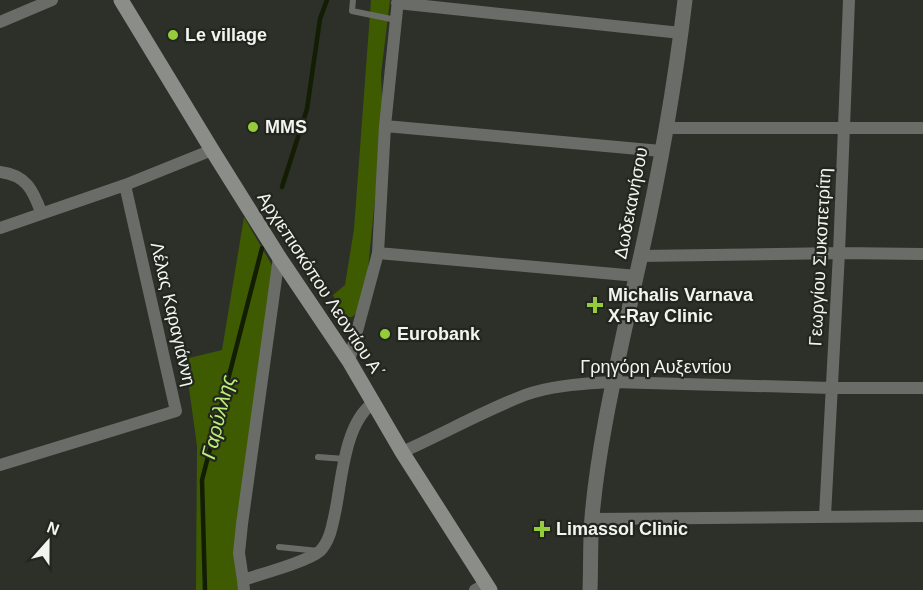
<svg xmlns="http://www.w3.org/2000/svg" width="923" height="590" font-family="Helvetica,sans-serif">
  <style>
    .green { fill: #3e5b01 }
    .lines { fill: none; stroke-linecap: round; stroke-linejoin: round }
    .stream { stroke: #121d03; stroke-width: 4.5 }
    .service { stroke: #6a6c68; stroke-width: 6 }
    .minor { stroke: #6a6c68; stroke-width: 12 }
    .tertiary { stroke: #6a6c68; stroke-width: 15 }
    .secondary { stroke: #8b8e88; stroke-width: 15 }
    .poi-dot { fill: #95cc3b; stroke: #22261e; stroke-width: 2 }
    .labels { text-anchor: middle; stroke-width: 4.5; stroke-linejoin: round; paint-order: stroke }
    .poi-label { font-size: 18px; font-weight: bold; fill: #f1f4ef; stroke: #22261e; text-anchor: start }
    .street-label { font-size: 18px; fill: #f1f4ef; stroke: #22261e }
    .water-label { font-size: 20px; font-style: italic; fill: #bcee7a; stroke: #22261e }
  </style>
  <rect width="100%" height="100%" fill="#2c3028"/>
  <path class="green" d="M371,0h19l-9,74 2,44 -16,161 -8,32 -7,6h-9l-10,-22 12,-10 9,-56z
    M244,217l29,50 -32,323h-45l1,-144 -12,-87 37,-9z"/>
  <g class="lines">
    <path class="stream" d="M282,187l25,-78 13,-90 7,-19
      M205,590l-3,-110 60,-232"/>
    <path class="service" d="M353,0l-1,11 44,9
      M318,457l27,2
      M279,547l40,4"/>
    <path class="minor" d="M397,3l284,30
      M0,22l52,-22
      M385,126l276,25
      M666,128h257
      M0,172c26,3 33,18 41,40
      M0,228l125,-43 87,-35
      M378,253l259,23
      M641,256l198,-3 84,1
      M349,361l29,-108 7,-127 13,-126
      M402,452c41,-18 81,-41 123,-57 28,-10 58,-11 87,-13l219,6h92
      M0,465l176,-54 -51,-226
      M825,516l14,-263 10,-253
      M592,519l331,-3
      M243,580l-4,-27 3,-29 37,-267
      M244,590l-1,-10c18,-6 64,-18 77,-29 10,-10 12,-25 15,-38 7,-33 9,-89 38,-110
      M475,590l11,-6"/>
    <path class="tertiary" d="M590,590c1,-24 0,-49 2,-73 7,-81 27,-160 44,-240 21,-91 38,-184 49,-277"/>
    <path class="secondary" d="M121,0l91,150 67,107 70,104 53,91 88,138"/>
  </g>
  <g class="poi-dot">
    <circle cx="173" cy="35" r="6"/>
    <circle cx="253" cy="127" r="6"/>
    <path d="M592 296h6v6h6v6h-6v6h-6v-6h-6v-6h6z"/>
    <circle cx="385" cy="334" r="6"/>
    <path d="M539 520h6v6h6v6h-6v6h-6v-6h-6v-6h6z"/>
  </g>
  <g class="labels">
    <g class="poi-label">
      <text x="185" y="41">Le village</text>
      <text x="265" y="133">MMS</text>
      <text x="608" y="301">Michalis Varnava<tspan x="608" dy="21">X-Ray Clinic</tspan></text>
      <text x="397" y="340">Eurobank</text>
      <text x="556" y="535">Limassol Clinic</text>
    </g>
    <g class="street-label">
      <text transform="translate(631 203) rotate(-79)" y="6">Δωδεκανήσου</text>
      <text transform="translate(820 257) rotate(-87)" y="6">Γεωργίου Συκοπετρίτη</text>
      <text transform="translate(321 285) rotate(57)" y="6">Αρχιεπισκόπου Λεοντίου Α΄</text>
      <text transform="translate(173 314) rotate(77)" y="6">Λέλας Καραγιάννη</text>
      <text x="656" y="373">Γρηγόρη Αυξεντίου</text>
    </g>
    <g class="water-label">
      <text transform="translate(218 417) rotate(-76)" y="7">Γαρύλλης</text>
    </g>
  </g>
  <g transform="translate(48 542) rotate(21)" stroke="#22261e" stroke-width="4.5" paint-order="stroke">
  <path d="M0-4.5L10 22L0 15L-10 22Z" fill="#f1f4ef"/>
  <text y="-9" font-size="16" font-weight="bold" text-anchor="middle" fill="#f1f4ef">N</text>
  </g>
</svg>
